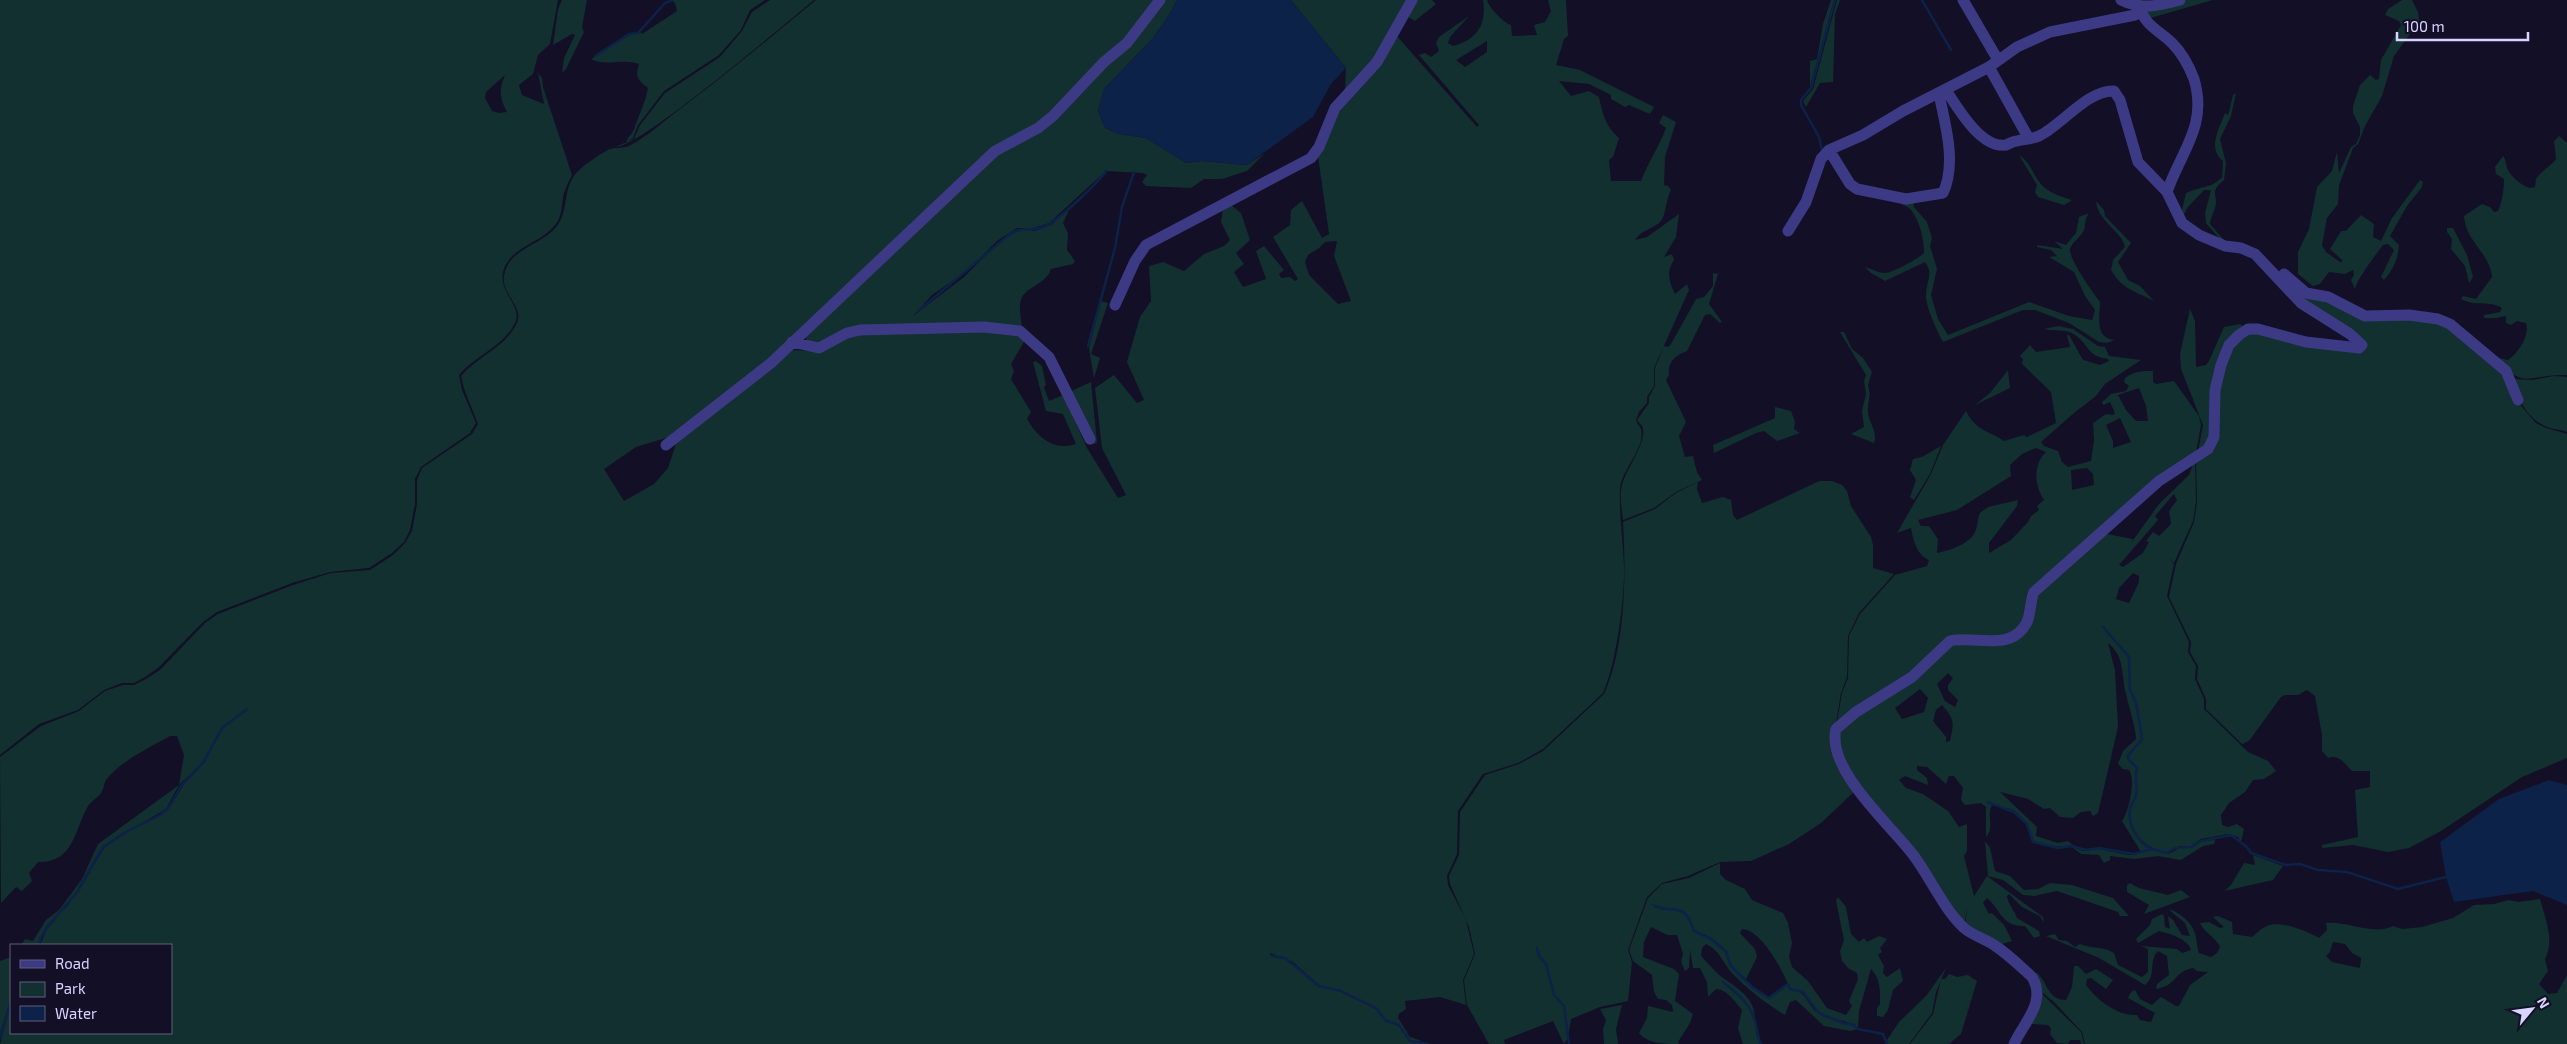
<svg xmlns="http://www.w3.org/2000/svg" width="2567" height="1044" font-family="'Exo 2',sans-serif">
  <style>
    .green { fill: #12302f; fill-rule: evenodd }
    .water { fill: #0c2248 }
    .lines { fill: none; stroke-linecap: round; stroke-linejoin: round }
    .stream { stroke: #0c2248; stroke-width: 2.5 }
    .minor { stroke: #3d3a85; stroke-width: 11 }
  </style>
  <rect width="100%" height="100%" fill="#130f26"/>
  <path class="green" d="M0,0h558l-8,44 -12,11 -5,19 -14,11 3,10 22,9 -6,-31 4,5 1,9 29,88c-3,6 -6,12 -8,18 -3,11 -1,23 -9,32 -14,18 -39,20 -50,41 -11,25 19,39 10,57 -12,24 -40,33 -56,52l3,15 14,33 -6,10 -49,34 -6,12v25l-5,26 -6,12 -12,11 -23,15 -39,4 -38,11 -75,29 -14,10 -45,46 -13,9 -11,6h-12l-18,7 -26,20 -39,14 -39,31zM505,75c-6,14 -6,22 2,37l-8,1 -7,-2 -7,-13 1,-6z
    M562,0h25l-5,27 2,5 -18,37 -4,4 2,-15 11,-23 -3,-1 -19,11 5,-36z
    M674,0h91l-15,10 -9,20 -22,25 -55,36 -26,34 -5,13 -7,5c1,-6 6,-8 8,-14 5,-14 11,-26 14,-41 -11,-9 -13,-11 -9,-24 -16,-6 -35,3 -48,-5l38,-24 11,-3 2,2 35,-23 -2,-8 -3,-2z
    M770,0h44c-28,23 -175,149 -199,147l19,-8 6,-14 25,-32 55,-36 22,-26 10,-19z
    M816,0h342l-24,32 -81,83 -49,29 -213,197 -122,96 -33,10 -32,22 20,32 30,-17 14,-16 8,-24 114,-94 24,1 39,-17 159,-3 13,9 -14,24 3,7 -3,8 20,33 -4,7c11,19 27,32 49,25l-13,-30 -17,-3 -13,-49 3,-1 6,5 4,19 -2,2 5,14 14,-6 24,53 31,50 8,-3 -24,-47 -7,-60 19,-13 23,28 7,-3 -17,-38 13,-45 11,-16 -2,-35 14,-4 21,9 20,-17 20,-8 6,-6 -9,-18 2,-13 8,-4 10,8 9,27 -14,13 8,11 -10,8 9,15 23,-8 -10,-28 8,-5 20,24 -5,4 2,4 9,-1 5,4 3,-2 -25,-42 17,-12 1,-15 11,-9 20,37 7,-4 -11,-78 12,-32 66,-89 81,92 2,-2 -60,-70 6,-2 6,4 8,-6 -3,-8 3,-6 30,-21 -19,21 -2,6 5,3c24,-6 34,-22 30,-46h4c2,8 17,23 24,25l1,11 25,-1 -3,-10 11,-3 6,-11 -3,-11h18l2,36 -4,3 -8,26 24,5 74,37 -4,7 -21,-9 -4,2 -14,-8v-4l-22,-11 -30,-3 12,15 18,-5 10,6c4,18 6,28 20,41l-6,19 -4,3 2,21h30c7,-19 18,-34 25,-53l-7,-5 4,-8 13,7 -11,35 -1,28 4,1 3,4c-5,8 -5,25 -10,31 -7,8 -19,8 -26,19l12,-3 32,-23 -3,23 -12,20 8,-3 2,6c-8,12 -5,21 1,34l12,-10 2,6 -35,78v18l-7,11v6l-8,9 -3,8c1,4 4,6 5,9 5,19 -20,41 -21,60 -1,26 3,51 4,77 1,32 -8,98 -21,127l-60,56 -25,14 -35,11 -25,37 -1,43 -10,22 1,9 18,35 8,34 -11,26 3,25 -26,-8 -35,4 1,8 -7,5 -1,4 12,19 12,4h-12l-11,-16 -13,-5 -10,-13 -35,-16 -22,-6 -26,-23 -23,-9 2,4 13,2 7,5 26,22 23,6 35,17 9,12 14,5 11,16 16,2h-1426l11,-41v30h160v-88h-131l7,-16 31,-37 26,-44 22,-15 35,-18 9,-8 19,-31 14,-12 20,-36 29,-23 -30,22 -20,36 -23,22 -13,24 -64,38 -33,57 -26,28 -5,13h-17l4,-6 8,2 13,-21 13,-10 23,-31 16,-35 81,-59 5,-30 -7,-19h-7c-21,12 -48,24 -64,44 -2,3 -2,8 -4,11 -3,7 -12,10 -15,17 -13,24 -14,55 -49,54l-9,11 3,8 -10,10 -6,-4 -15,16 -1,-146 41,-31 38,-15 26,-20 18,-6h11l12,-6 14,-9 45,-47 13,-9 75,-29 38,-12 39,-3 23,-15 12,-12 7,-12 5,-27v-24l5,-12 50,-34 6,-10 -14,-35 -3,-13c16,-19 43,-28 55,-51 10,-18 -15,-30 -12,-49 5,-29 38,-30 53,-50 11,-14 6,-34 17,-50 6,-9 26,-22 36,-27 7,-2 13,0 21,-4 18,-10 33,-24 49,-36 47,-35 91,-72 136,-109zM1487,41v11l-22,15 -9,-7zM1337,241l-3,15 17,45 -13,3 -29,-29 -4,-13 3,-7 11,-7 6,-6z
    M1163,0h14l-8,15 -16,23 -49,51 -6,22 7,17 14,6 27,4 40,25 16,-2 45,4 18,-12 -18,18 -25,8h-18l-13,9 -45,-2 -4,-4 5,-7 -4,-2 -37,-2 -57,52 -15,5h-17l-20,13 -30,30 -35,24 -19,21 51,-39 35,-35 22,-13 14,2 16,-6 20,-19 -8,17 5,10 -1,17 8,11 -2,3 -22,5c-5,16 -27,18 -30,31 -3,8 1,21 1,29l-139,-3 -60,18 -16,-2 -2,-8 182,-173 46,-25z
    M1291,0h119l-27,49 -38,43 1,-24z
    M1415,0h17l4,4 -21,17 -9,-5z
    M1831,0h3l-24,87v-26l7,-2 6,-35z
    M1837,0h3l-5,14 -2,68 -13,1 -14,24 -3,-6 10,-12z
    M2187,0h26l-66,19v-8z
    M2402,0h10l6,12 2,15 -7,3 -19,26 -12,40 -17,30 -7,18 -5,4 -14,37 -1,19 -11,14 -5,27 4,7 14,10 3,-1 -13,-12 11,-18h5l15,-16 13,9 -1,13 8,4 11,-23 28,-38 3,2 -1,5 -15,19 -17,30 9,9c-1,14 -6,25 -15,35l-3,-3 13,-27 -6,-6 -5,1c-7,9 -27,36 -28,44l-4,-9 3,-5 -1,-5 -8,4 -16,-2 -9,12 -7,2 -15,-12v-22l11,-23 8,-42 15,-16 5,-19 2,21 12,-26 5,-3 4,-9v-8l-7,-14v-7l7,-21 10,-10 6,5 3,-1 2,-19 20,-35 -2,-4 -14,-6 3,-6z
    M2236,93l-5,23 -11,23 6,24 -2,17c-16,13 -5,14 -9,28 -2,6 -4,9 -5,16l15,17v4l-19,-22 -1,-10 6,-23h-7l-17,18 -4,9 -1,-7 4,-17c9,-4 16,-5 25,-8 4,-1 7,-5 11,-7l1,-17c-16,-12 -4,-32 2,-48l3,2 1,-3 4,-17z
    M2559,136l8,7v232c-41,-1 -40,17 -73,-18l14,3c10,-7 22,-24 18,-37l-9,-2 -6,4 -5,-2v-7l-11,2h-11v-3l16,-3 2,-4c-12,-8 -27,-1 -41,-9l2,-3 13,3 16,-22c-2,-24 -27,-36 -28,-61l18,-12 8,3 4,5 4,-1c4,-10 6,-20 6,-32l-8,-5 -1,-7 8,-11c4,5 2,6 4,12 3,8 15,18 23,20l5,-1c1,-3 0,-5 1,-8 1,-4 17,-15 20,-20l-2,-18z
    M2019,155c12,8 13,18 21,28 7,9 21,14 32,17l-8,5 -26,-8 -3,-5 2,-7z
    M1896,198l17,3 1,6 13,15 5,16 -2,8 7,23 -6,26 7,24 10,16 81,-33 40,14 23,4 3,-10 -10,-14 -11,-24 -25,-15 8,-1 -6,-6 -14,-3v-2l26,4 -9,-8 12,4 10,-12 3,-16 10,-4c-5,7 -3,10 -5,17 -3,7 -12,12 -14,19 -2,9 24,45 30,53 0,15 -6,36 15,38l-8,3 -8,-1 -30,-19 -34,-13h-12l-80,32c-5,-9 -18,-37 -17,-47 0,-13 8,-22 -1,-33l-40,19 -14,-8 -6,-6c7,2 13,6 20,6 8,0 34,-15 39,-20 0,-14 -4,-32 -13,-43 -5,-6 -11,-4 -15,-12z
    M2096,201l8,9 1,6 26,27 -13,19 10,18 12,6 14,15c-19,-10 -31,-11 -43,-31l2,-10 12,-13c-3,-16 -27,-25 -29,-46z
    M2447,228h6l14,27 6,22 -4,6 -4,-17 -14,-17 1,-10 -5,-7z
    M2270,262l19,20 25,15 43,19 81,4 54,39 30,48 14,16 10,5 21,6v324l-45,19 -81,54 -32,17 -21,4 -35,-7 -31,3v-3l36,-8 -3,-47 15,-3v-16h-18c-7,-7 -13,-17 -24,-13l-6,-7v-16l-7,-39 -8,-6 -9,5h-13l-4,2 -32,44 -7,3 -36,-35v-10l-9,-20 1,-13 -8,-14 1,-10 -22,-45 7,-33 18,-42 3,-20 -1,-43 13,-10 7,-59 14,-45 18,-15 115,15 -62,-43z
    M1713,273l5,1 -9,30 13,18 -2,1 -10,-9 -5,1 -18,36c-11,4 -20,11 -18,24l-3,5 20,42 -7,14 6,21 8,-1 4,16 5,8 -26,12 -22,16 -31,12c-1,-11 -4,-24 -1,-35 3,-14 27,-45 20,-59 -1,-2 -4,-4 -5,-6l12,-17v-6l6,-11v-18l9,-22 4,1 3,-3 25,-45 8,-2 9,-11z
    M1101,301l7,2 -17,51 9,4 -6,20 -5,-30z
    M2190,309l5,12 1,46 10,-2 3,-4 15,-34 16,-3 7,5 -27,36 -6,72 -17,20 6,-32 -22,-56 -1,-15z
    M2058,326l15,3 25,17 7,1 4,9 32,4 -36,24 -9,12 -22,17 -33,29 3,4 14,5 4,11 6,5 23,-6 3,-21 -1,-17 13,-9 7,1 2,-2 -5,-11 -7,3 -1,-3 9,-8 15,-3 3,-5 -5,-4 1,-4c9,-7 17,-7 28,-7v11l3,2 18,-3 25,35 2,9 -6,33 -149,120 -19,42 -18,19h-52l-121,89 6,-35 6,-15 1,-42 11,-22 35,-39 32,-9 2,-6c-12,-5 -16,-20 -18,-32l-14,5 34,-59 12,-29 23,-34c10,20 22,19 38,30l20,-6 3,2 29,-14 -5,-31 -29,-28 1,-5 -3,-3 10,-11 6,7 34,-5 -3,-12h2l14,25 17,5 9,-4 -1,-2c-22,-3 -18,-14 -33,-24 -10,-7 -21,-3 -31,-6zM2139,388l7,18 2,15h-12l-10,-11 -8,-15zM2120,418l11,24 -18,6v-7l-7,-16zM2036,448l10,4c-13,12 -12,34 -2,48l-7,6 2,4 -8,6 -3,6 -17,18 -22,13v-10l28,-37 1,-6 -30,7 -8,6c-3,6 -2,13 -5,19 -5,12 -27,19 -38,21l1,-14 -9,-13h-8l-3,-6 39,-10 54,-34 -1,-11 12,-11zM2087,468l6,6 1,11 -22,5 -1,-20z
    M1840,332h4l8,17 11,9 9,14 -4,13c4,13 -1,16 0,27 1,12 10,19 6,31l-23,-9 13,-7 -2,-16 4,-17 -2,-13 2,-6z
    M2008,370l2,18 -35,17 15,-12z
    M2554,376l13,1v55c-6,-3 -13,-2 -20,-5 -19,-8 -31,-28 -32,-48l17,1z
    M1091,382l6,61 -3,1 -25,-52z
    M1775,407l16,4 4,11 -1,7 6,4 -23,8 -13,-10 -8,2 -42,20 -1,-8 62,-27z
    M1941,446l-11,28 -16,26 -4,-3 6,-17 -6,-10 3,-11 9,-2z
    M2195,459l1,42 -3,20 -19,42 -5,-5 5,6 -7,32 22,46 -1,10 8,14 -1,13 9,20v10l44,43 20,9 8,10 -12,8 -11,1 -8,12 -16,11 -8,12 1,10 6,2 9,-3 7,5 -3,13 -3,-5 -11,-3 -26,5 -10,7h-11l-12,6c-21,-1 -41,-21 -37,-43 0,-6 6,-12 6,-18 0,-9 -1,-15 1,-23l-9,-8 -1,-5 15,-16 -6,-36 -6,-13 -2,-34 -25,-29 24,29 2,34 6,13 6,36 -15,16 1,5 9,8c-2,9 0,16 -1,24 0,5 -5,10 -6,15 -4,16 7,33 20,41l-9,4 -19,-31c7,-10 14,-41 7,-51l-6,-1 -5,-5 5,-13 13,-12c-1,-16 -7,-30 -10,-45 -5,-19 -1,-38 -18,-51l7,27 3,57 -20,86 -5,3 -3,-5 -9,1 -8,6 -13,-1 -10,-9 -6,1 -16,-10 -28,-7 37,35 -1,9 22,7 10,-2 7,6 -28,-1 -13,-5 -7,-17 -12,-13 -29,-10 6,4c-6,11 3,23 -6,32v-30l-5,-4 -16,2 -4,-5 2,-12 -9,-12h-5l-3,8 -19,-17 -10,-1v4l10,8 1,7 -23,-9 -6,4 7,8 17,6 25,17 11,16 8,-3v27l-3,5 10,40 -7,11 -3,19 -106,-136 -23,-54 107,-88 79,-15 13,-41 73,-58 26,5 -2,4 28,-39 30,-29zM2174,494l3,6 -8,11 2,13 -12,12 -6,-4 -7,9 3,1 -6,11 -20,14 -4,-2 39,-45 -3,-4zM2133,573l6,3v6l-10,21 -13,-4 3,-11zM1948,673l5,5 -5,7v5l10,10 -3,7 -10,-6 -8,-17zM1920,689l8,9 -4,14 -22,7 -7,-11zM1942,705c13,15 12,17 8,36l-4,1v-5l-13,-16 3,-11z
    M1819,481h13l10,4 5,6 4,15 20,31 2,8v23l21,6 -35,39 -11,23 -1,41 -6,16 -6,36 21,61 -35,33 -32,21 -38,17 -31,1 -32,14 -26,7 -15,14 -19,53 4,12 -4,39 -28,6 -29,12 -3,19 -4,6 -11,-23 -49,19 1,4h-16l-22,-39 -3,-25 11,-26 -6,-27 -19,-43 -1,-8 10,-21 1,-43 25,-37 34,-11 24,-13 61,-57c22,-47 22,-122 19,-172l32,-13 21,-16 22,-11 -1,7 5,14 21,-6 8,3 2,15 4,5z
    M2215,840l-1,4 -11,2 -22,14 -23,-4 -24,3 -24,-3v4l-6,3 -5,-8 -18,-1 -9,-7 11,4 16,-2 30,6 23,-5 16,4 12,-6h12l9,-7z
    M1985,841l5,7 5,23 15,5 14,14 14,-1 12,-6 22,2 41,13 16,18h-9l-2,-4 -61,-21 -23,5 -11,-1 -20,-15 -15,-4z
    M2253,855l30,11 -10,14 -49,11 7,-6 13,-22 11,2z
    M1720,863v11l6,6 19,9 7,11 31,13 5,10 4,20 -3,14 3,10 16,14 19,27 19,7 6,-9 -3,-5 9,-22 -1,-6 -9,-5 -6,-7 -2,-10 4,-11 -8,-39 2,-4 8,10 5,27 8,8 5,-4 3,4 12,-6 8,3 -7,9 2,4 -4,3 6,11 -1,7 4,4 13,-9 3,13 -10,9 -5,20 -5,7 -6,-1v-8l3,-4c0,-13 1,-25 -9,-35l-12,42 -1,17c-9,-9 -28,-7 -39,-16 -12,-9 -11,-23 -29,-23 -7,-18 -28,-59 -48,-60l-2,4 15,16 2,8 -11,22 -15,-13 -4,-15 -15,-13 -18,-8c-10,-32 -21,-15 -42,-26 13,14 29,-8 42,27l17,8 15,13 4,14 22,21 16,11 19,-13 3,5c17,0 16,14 28,23 11,9 30,7 40,16l-8,2 -26,-5 -28,-26 -6,2 -5,13c-20,-12 -38,-26 -54,-43 -9,-11 -12,-22 -25,-28l-4,4 -1,8c6,6 11,12 16,17 15,13 36,21 38,43 -9,-16 -20,-26 -34,-36 11,13 27,20 33,38 3,9 1,17 6,26h-17l-5,-16 4,-18c-7,-8 -14,-20 -26,-21l-8,8 -1,-15 -7,-14h-7l-3,-18 -1,18 -4,3 -4,-9 2,-8 -6,-19h-10l-16,-8 -7,15 -1,15 31,12 5,5 -4,27 18,13 -3,9 -12,19 1,2c-15,0 -31,0 -40,-11l8,-15 1,-12 25,6 -1,-7 -6,-5 -8,-1 -4,-7 -2,-17 -19,-14 -4,-11 19,-52 14,-14 27,-6z
    M1987,876l56,41 1,6 -4,-7 -18,-9 -13,-13 -2,2c1,8 7,14 10,22l22,13 1,5 -6,2 -9,-12c-23,1 -23,-15 -38,-28l-4,5 6,11 3,-1 12,12 8,16 -13,4 -34,-18 2,-20z
    M2130,883l9,5 29,7 13,-5 9,7 -46,17 5,-9 -22,-13v-7z
    M2540,899c5,19 15,41 5,60l3,12 -9,13 9,10 9,-1 10,-18v69h-482l-3,-12 -28,-30 -16,-13 -3,-15 2,-1c11,9 10,27 29,27l6,-13 2,-21h4l8,8 10,-5 17,11 -7,9 -15,-11 -4,1 -1,6c11,15 31,31 51,30l3,5 11,2 4,-9 -27,-15 3,-6 4,-2 5,9 12,6 9,-8 15,9h3l11,-21 18,-13 -11,-1 -4,-3c-19,3 -16,18 -37,21l1,-5 12,-9 -2,-19 -9,-5c-10,9 -1,25 -13,34l-46,-27 -53,-22 9,-2 4,6 8,1 8,6 5,-3c12,5 23,2 34,9l4,12 24,12 6,-5v-23l-7,-3 36,3 5,4 9,-3c-4,-12 -21,-16 -32,-19l-21,12 -2,-4 14,-14 2,-6 10,-5 2,2 1,11 5,2 -2,-13 5,4 9,15 8,1 -5,-13 -17,-14c12,3 26,15 28,28 1,6 1,10 3,16l12,4 6,-4 3,-6c-4,-10 -16,-14 -20,-24l9,-1 11,6 4,-1 -11,-10 5,-1 14,6 1,12 19,3c4,-3 8,-8 13,-10 13,-8 42,4 54,11l8,-8 -1,-7c22,-2 47,13 67,3l9,3 20,-2 31,-9 21,-13 20,-1 15,-4 9,2zM2333,942l12,2 7,9 9,5 -1,10 -28,-6 -6,-6 4,-4z
    M11,957v42l-11,34v-72z
    M1946,968l-10,24 -4,21 -23,31h-21l-1,-4 12,-18 27,-26z
    M1949,974l8,3 11,-2 9,6 -16,53 -12,10h-39l23,-30 8,-35h4z
    M2039,991l42,41 3,12h-3l-1,-4h-10l-2,4 -11,-1 -7,-9 1,-6 -3,-3 -17,-1z
    M1622,1005l-6,24 2,15h-14l-1,-15 3,-9 -6,-11z"/>
  <path class="water" d="M1177,0h114l55,68 -15,16 -18,33 -66,48 -45,-4 -16,2 -40,-25 -27,-4 -14,-6 -7,-17 6,-22 49,-51 16,-23z
    M2549,780l18,5v120l-34,-14 -79,11 -8,-25 -6,-35 59,-43z"/>
  <g class="lines">
    <path class="stream" d="M1922,0l29,50
      M595,56l34,-22 9,-1 27,-30 7,-3
      M1822,150l-3,-13 -18,-32v-5l10,-12 24,-88
      M918,311l92,-77c12,-8 21,-2 33,-7 13,-4 55,-44 63,-56
      M1088,346l27,-98 7,-41 12,-35
      M2103,627l26,30 1,33 6,13 6,36 -14,17 1,4 8,8c-2,9 -1,15 0,23 0,6 -6,12 -7,18 -3,16 8,33 21,40
      M1987,802l27,10 13,12 6,18 25,6 14,-2 14,4 13,-2 35,6 18,-5 15,4 8,-5 16,-1 10,-6 30,-6 16,12 4,6 35,12 14,-1 18,6 29,2 51,17 48,-12
      M1655,906c21,8 29,-5 39,25l17,8 15,13 5,14 21,21 17,11 19,-14 2,5 13,3 16,21 24,10 11,2 4,4 25,5 4,10
      M39,945l2,-8 6,-10 31,-36 25,-44 23,-15 34,-17 9,-8 12,-21 22,-23 19,-35 24,-18
      M1537,948l2,8 7,8 8,31 10,11 5,38
      M1272,956l13,2 34,28 22,5 35,17 9,12 14,5 11,16 18,3
      M1725,984c15,10 27,23 31,41 2,7 1,12 5,19
      M0,1038l11,-37"/>
    <path class="minor" d="M1963,0l35,60
      M2121,0c21,10 37,6 59,0
      M2140,7c4,18 20,24 32,36 11,11 17,23 22,36 14,47 -13,72 -27,113
      M1989,67l40,72
      M1946,90c11,17 35,59 60,55 3,-1 7,-4 11,-4 7,-2 16,-2 22,-5 23,-11 48,-46 75,-45l6,9 18,62 29,30 15,31 17,12 26,11 16,2 14,6 46,49 49,31 12,11 -3,3 -53,-6 -48,-13h-10l-9,6 -10,10 -8,20 -6,25 -1,47 -6,12 -49,32 -125,111c-4,9 -3,21 -7,30 -16,31 -51,13 -77,19l-38,36 -56,35 -20,17c-10,41 55,96 78,127 17,23 29,52 50,72 9,8 20,10 30,17 14,9 26,21 38,32 15,25 -8,45 -18,67
      M1829,150l21,34 7,5 49,10 37,-6c14,-30 2,-69 -4,-99
      M1788,231l18,-29 15,-43 8,-9 34,-15 40,-24 86,-44 28,-20 33,-15 85,-17 5,-8
      M2284,274l22,19 22,4 37,19 44,-1 29,4 12,5 56,47 12,29
      M1115,305l20,-44 11,-16 165,-87 8,-11 16,-39 42,-46 35,-62
      M792,342l27,6 28,-15 13,-3 124,-3 36,4 29,26 41,82
      M666,445l105,-82 224,-212 43,-23 15,-12 51,-54 23,-19 33,-43"/>
  </g>
  <rect x="10" y="944" width="162" height="90" fill="#130f26" stroke="#625e7d"/>
  <rect x="20" y="960" width="25" height="8" fill="#3d3a85" stroke="#625e7d"/>
  <text x="55" y="969" font-size="15" fill="#d9d4ff">Road</text>
  <rect x="20" y="982" width="25" height="15" fill="#12302f" stroke="#625e7d"/>
  <text x="55" y="994" font-size="15" fill="#d9d4ff">Park</text>
  <rect x="20" y="1006" width="25" height="15" fill="#0c2248" stroke="#625e7d"/>
  <text x="55" y="1019" font-size="15" fill="#d9d4ff">Water</text>
  <g transform="translate(2532 1009) rotate(61)" stroke="#130f26" stroke-width="4" paint-order="stroke">
  <path d="M0-4L9 19L0 12L-9 19Z" fill="#d9d4ff"/>
  <text y="-8" font-size="14" font-weight="bold" text-anchor="middle" fill="#d9d4ff">N</text>
  </g>
  <path d="M2397 32v8h131v-8" fill="none" stroke="#d9d4ff" stroke-width="2.5"/>
  <text x="2404" y="32" font-size="15" fill="#d9d4ff" stroke="#130f26" stroke-width="4" paint-order="stroke">100 m</text>
</svg>
